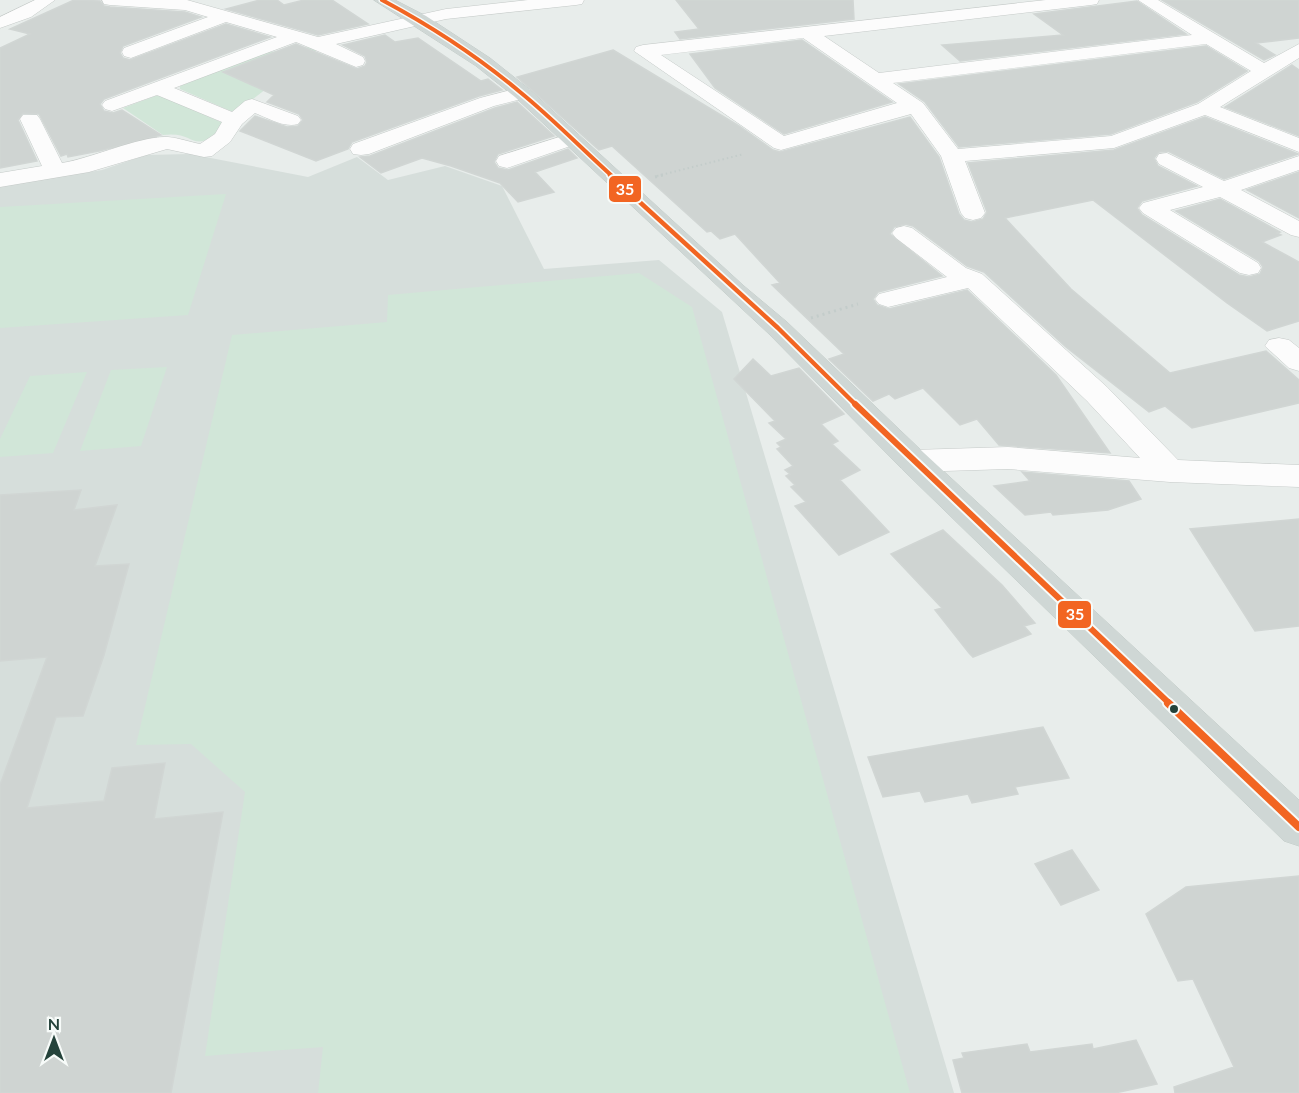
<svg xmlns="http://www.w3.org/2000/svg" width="1299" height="1093" font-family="Lato,sans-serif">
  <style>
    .built { fill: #d6dedb }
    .green { fill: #d1e6d8 }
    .building { fill: #cfd4d2; stroke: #d1d6d4; stroke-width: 1.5 }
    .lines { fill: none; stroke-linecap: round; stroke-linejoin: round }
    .minor-casing { stroke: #c5cac8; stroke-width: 1 }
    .major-casing { stroke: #c3ccc9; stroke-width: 1 }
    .path-far1 { stroke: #c3ccca; stroke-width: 2; stroke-dasharray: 1.5 3; stroke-linecap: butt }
    .path { stroke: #c3ccca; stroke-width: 3; stroke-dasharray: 2 4; stroke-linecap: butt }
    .minor { fill: #fcfcfc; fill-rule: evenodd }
    .major { fill: #cfd7d5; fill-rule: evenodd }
    .bus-1-far3-casing { stroke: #f7fbf9; stroke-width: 7 }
    .bus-1-far2-casing { stroke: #f7fbf9; stroke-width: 8 }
    .bus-1-far1-casing { stroke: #f7fbf9; stroke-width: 10 }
    .bus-1-casing { stroke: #f7fbf9; stroke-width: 12 }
    .bus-1-far3 { stroke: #f26522; stroke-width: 4 }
    .bus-1-far2 { stroke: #f26522; stroke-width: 4.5 }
    .bus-1-far1 { stroke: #f26522; stroke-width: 6 }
    .bus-1 { stroke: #f26522; stroke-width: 8 }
    .bus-dot { fill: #24423a; stroke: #f7fbf9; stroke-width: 2 }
    .line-badge { stroke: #f7fbf9; stroke-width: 2 }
    .badge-label { font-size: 16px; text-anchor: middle; font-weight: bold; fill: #fff }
  </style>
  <rect width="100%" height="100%" fill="#e8edeb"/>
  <path class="built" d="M190,154l118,23 49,-20 31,23 57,-14 57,20 42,83 115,-9 63,52 232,781h-954v-907l102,-16 44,-15z"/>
  <path class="green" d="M318,46l1,2 -84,65 -55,-24v-3l82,-33z
    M155,96h8l62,28c-33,35 -27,6 -62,11l-40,-27z
    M226,194l-38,121 -188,13v-121z
    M639,273l53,34 218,786h-592l5,-46 -118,9 40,-264 -54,-48 -55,1 96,-410 155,-13 1,-27z
    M167,367l-26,79 -61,5 31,-81z
    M87,372l-34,81 -53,4v-18l30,-63z"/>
  <path class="building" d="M74,0l26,1 4,5 6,1 75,5 16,5 -78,29 -3,7 3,5 7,2 96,-36 44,13 -166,62 -4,5 4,7 9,2 9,-3 39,25 -62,16 -31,6 -1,-3 -6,2 -22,-42 -16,-1 -5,7 19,41 -37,7v-120l30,-14 -20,-5z
    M260,0h17l7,5 20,-5h28l36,24 -50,11 -92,-26z
    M676,0h177l1,19 -174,20 -5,-7 24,-3z
    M1162,0h137v38l-43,5 19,12 -11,5z
    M1137,1l49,33 -226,27 -18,-16 121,-10 -29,-21z
    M385,35l10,7 23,-4 63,43 7,-2 14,11 -23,6 -127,46 -4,7 -32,12 -76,-30 15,-15 32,11 11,-1 5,-6 -4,-6 -32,-12 7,-7 -51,-23 73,-28 61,25 8,-3 2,-4 -2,-6 -22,-11z
    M802,40l90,62 -108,32 -69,-46 -25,-34z
    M1206,46l41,25 -50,31 -86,32 -152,13 -34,-45 -26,-18z
    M613,50l126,76 34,24 7,2 130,-35 29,40 20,57 5,6 8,2 11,-3 4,-7 -19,-49 146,-13 91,-33 93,37 -74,25 -56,-28 -9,1 -5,6 4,8 39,20 -55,15 -5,7 5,7 97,60 10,2 11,-3 3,-7 -4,-6 -83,-50 44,-12 60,33 -3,1 4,2 -19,7 37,20v59l-32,10 -40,-28 -134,-103 -88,18 66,71 99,84 96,-22 33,29v23l-107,25 -27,-22 -16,6 -83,-65 -82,-75 -17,-6 -54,-40 -8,-2 -11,3 -4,7 52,42 -64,16 -5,7 4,6 12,4 78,-19 89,85 54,78 -111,-8 -22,-26 -17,6 -37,-37 -28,11 -6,-5 -16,7 -44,-42 15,-5 -72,-69 8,-2 -45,-49 -15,5 -9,-8 -4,1 -95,-86 -13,4 -82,-73z
    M1292,65l7,5v66l-74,-29z
    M517,102l37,34 -56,18 -4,8 4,6 10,2 60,-21 9,9 -42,14 19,20 -36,10 -18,-19 -49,-17 -29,-8 -41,15 -21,-16 10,-1 125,-48z
    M1299,172v46l-52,-28z
    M753,359l18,17 28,-8 45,46 -23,10 17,17 -6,3 28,26 -20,10 49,52 -50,23 -44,-49 11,-4 -15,-15 4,-2 -9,-9 4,-2 -5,-4 8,-4 -16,-17 4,-2 -4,-4 9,-4 -17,-16 6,-2 -41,-42z
    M1022,472l107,9 12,18 -33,11 -55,5 -2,-3 -26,3 -31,-29 36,-5z
    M81,490l-7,20 43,-5 -22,61 34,-2 -25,91 -21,61 -27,1 -29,91 77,-7 8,-33 53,-5 -11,56 69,-7 -52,281h-171v-308l47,-128 -47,4v-166z
    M1299,519v107l-44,5 -65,-102z
    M943,530l59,55 33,38 -11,3 7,8 -58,23 -4,-4 -34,-43 7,-2 -51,-54z
    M1043,727l26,51 -54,9 3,7 -46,9 -4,-9 -43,8 -5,-11 -37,6 -15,-40z
    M1072,850l27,40 -38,15 -26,-41z
    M1299,876v217h-124l-1,-6 60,-20 -41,-88 -15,2 -32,-67 40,-27z
    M1136,1040l21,44 -42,9h-153l-9,-33 11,-2 -2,-5 65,-9 3,8 62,-8 1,5z"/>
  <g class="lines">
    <defs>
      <path id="minor" d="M35,0h20l-24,17 -31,11v-11z
        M102,0h85l131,37 128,-28 82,-9h56l-2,4 -6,1 -130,14 -110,25 27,13 2,4 -2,4 -7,2 -60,-25 -122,46 58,24 13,-11 7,-2 46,17 3,4 -3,4c-14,4 -30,-6 -43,-11l-13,11 -12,18 -18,14 -8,1 -37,-8 -78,23 -89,15v-14l42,-7 -22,-47 3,-4h14l3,4 22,44c30,-5 81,-28 106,-26 11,1 22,5 32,7l15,-10 7,-12 -65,-27 -45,16 -7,-2 -3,-4 3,-4 172,-64 -51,-15 -95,36 -7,-2 -2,-4 2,-4 84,-31 -23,-7 -75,-5 -6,-1z
        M1046,0h53l-2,4 -6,1 -267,31 55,37 313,-38 -54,-35h20l106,63 35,-19v14l-79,49 79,31v14l-94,-37 -91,33 -149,13 20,52 -4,5 -8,2 -8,-2 -4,-5 -20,-57 -30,-42 -130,36 -7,-2 -140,-97 2,-4 7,-2zM803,38l94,65 -113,33 -123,-81zM1206,44l45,27 -53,33 -87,32 -153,13 -35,-46 -30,-20z
        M522,87l7,2 3,4 -3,4 -35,9 -125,48 -8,1 -8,-1 -3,-5 3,-5 127,-46z
        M572,133l7,2 4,4 -4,4 -72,25 -8,-2 -3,-5 3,-5z
        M1167,153l57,28 75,-25v14l-58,20 58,31v16l-8,-2 -71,-38 -50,13 88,53 3,5 -3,5 -9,2 -9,-2 -97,-60 -4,-5 4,-5 60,-16 -44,-23 -3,-5 3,-5z
        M904,226l8,2 54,40 16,6 125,113 71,73 121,5v22l-129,-5 -162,-13 -95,3 -11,-3 -4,-8 4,-8 11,-3 95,-3 132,11 -53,-57 -119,-113 -80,19 -9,-3 -4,-5 4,-5 68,-17 -51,-39 -4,-5 4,-5z
        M1279,338l10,2 10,8v23l-10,-3 -24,-22 4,-6z"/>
      <path id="major" d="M374,0h21l31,16 64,42 39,31 215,197 43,36 137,131 375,347v46l-15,-5 -382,-372 -133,-135 -254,-237 -39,-31z"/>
    </defs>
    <use href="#minor" class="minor-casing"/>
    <use href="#major" class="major-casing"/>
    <path class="path-far1" d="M657,176l87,-22"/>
    <path class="path" d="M655,177l8,-2
      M811,318l47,-14"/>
    <use href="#minor" class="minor"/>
    <use href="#major" class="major"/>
    <defs>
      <path id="bus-1-far3" d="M382,0c49,26 95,56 138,92 32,26 61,56 92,84"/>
      <path id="bus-1-far2" d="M610,175l168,153 79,78"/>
      <path id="bus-1-far1" d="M855,404l315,300"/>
      <path id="bus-1" d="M1168,703l131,124"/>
    </defs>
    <use href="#bus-1-far3" class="bus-1-far3-casing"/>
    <use href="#bus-1-far2" class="bus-1-far2-casing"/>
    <use href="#bus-1-far1" class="bus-1-far1-casing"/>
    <use href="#bus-1" class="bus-1-casing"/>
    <use href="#bus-1-far3" class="bus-1-far3"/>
    <use href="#bus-1-far2" class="bus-1-far2"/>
    <use href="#bus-1-far1" class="bus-1-far1"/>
    <use href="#bus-1" class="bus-1"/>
  </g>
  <circle class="bus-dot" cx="1174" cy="709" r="5"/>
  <g class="line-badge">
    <rect x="608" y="175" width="34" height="28" rx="6" fill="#f26522"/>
    <rect x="1057" y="600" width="35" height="29" rx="6" fill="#f26522"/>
  </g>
  <g class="badge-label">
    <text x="625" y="195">35</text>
    <text x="1075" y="620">35</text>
  </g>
  <g transform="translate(54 1039)" stroke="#f7fbf9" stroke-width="4.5" paint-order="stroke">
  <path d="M0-4.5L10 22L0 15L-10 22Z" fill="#24423a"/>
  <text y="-9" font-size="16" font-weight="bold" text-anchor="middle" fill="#24423a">N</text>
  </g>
</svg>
